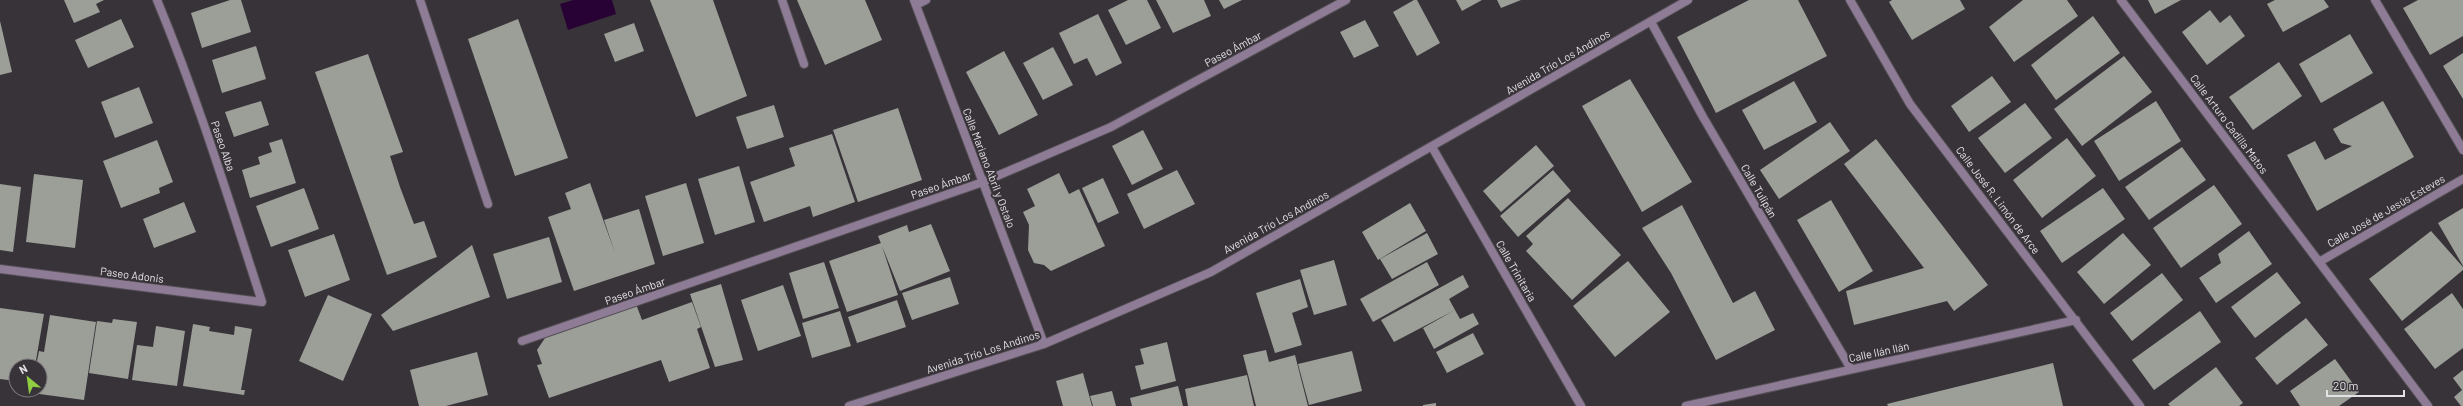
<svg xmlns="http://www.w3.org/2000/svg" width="2463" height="406" font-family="Barlow,sans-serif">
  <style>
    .water { fill: #280234 }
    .building { fill: #9b9f98 }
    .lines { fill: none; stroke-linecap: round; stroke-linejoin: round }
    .service-casing { stroke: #544f55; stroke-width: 10 }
    .minor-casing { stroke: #544f55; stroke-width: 10 }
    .tertiary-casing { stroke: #544f55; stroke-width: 10 }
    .service { stroke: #8e7b95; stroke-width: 8 }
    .minor { stroke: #8e7b95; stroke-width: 8 }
    .tertiary { stroke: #8e7b95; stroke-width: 8 }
    .labels { text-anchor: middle; stroke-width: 4; stroke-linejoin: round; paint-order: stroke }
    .street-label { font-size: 11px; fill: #e5e2e6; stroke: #383339 }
  </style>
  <rect width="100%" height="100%" fill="#383339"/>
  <path class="water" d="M573,0h39l4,14 -48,16 -8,-26z"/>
  <path class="building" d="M64,0h40l-8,4 4,8 -26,11z
    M230,0h11l10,32 -49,16 -11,-35z
    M650,0h63l34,96 -51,21z
    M797,0h68l17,40 -57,25z
    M1128,0h19l14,28 -35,17 -18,-35z
    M1156,0h48l7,16 -38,17z
    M1219,0h23l-18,9z
    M1414,0h3l23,43 -23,13 -24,-44z
    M1456,0h26l-20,11z
    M1497,0h24l-20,8z
    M1749,0h49l29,56 -111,57 -39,-76z
    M1892,0h68l5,9 -53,31 -23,-38z
    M2023,0h44l11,16 -64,46 -25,-35z
    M2148,0h33l-26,14z
    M2275,0h49l5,7 -46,25 -16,-28z
    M2418,0h45v36l-33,19 -27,-47z
    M2210,10l10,13 10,-8 15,21 -38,29 -25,-33z
    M1098,14l24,49 -26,13 -9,-18 -13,6 -15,-31z
    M2093,16l27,37 -64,47 -25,-35z
    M121,19l13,28 -46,21 -13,-28z
    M518,19l50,139 -53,18 -47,-137z
    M1365,20l14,26 -25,12 -14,-26z
    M0,21l12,51 -12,3z
    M634,23l10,28 -29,11 -11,-28z
    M2350,34l23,39 -52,30 -22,-39z
    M256,46l10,33 -44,14 -10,-33z
    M1053,47l20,38 -30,15 -20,-37z
    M1004,51l34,64 -39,20 -33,-63z
    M2463,53v46l-20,-33z
    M368,54l35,98 -13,4 10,31 14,37 10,-3 13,36 -50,18 -72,-203z
    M2124,56l28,36 -70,54 -28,-37z
    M2279,62l23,34 -49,34 -24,-33z
    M1992,76l19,26 -42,30 -18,-26z
    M1630,79l62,103 -50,30 -60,-106z
    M1794,81l23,41 -53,28 -22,-40z
    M139,87l14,36 -38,15 -14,-36z
    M261,101l8,24 -35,12 -9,-25z
    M2156,101l25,40 -62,40 -25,-40z
    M2383,101l31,56 -97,54 -30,-56 28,-14 10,19 27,-14 -11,-3 -8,-14z
    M2025,103l27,35 -47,35 -27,-35z
    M774,105l10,32 -37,12 -11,-32z
    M898,108l24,72 -64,22 -25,-72z
    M1830,122l20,29 -71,48 -19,-29z
    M1143,130l20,39 -31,16 -20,-39z
    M832,134l23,68 -42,15 -3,-11 -46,16 -14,-40 45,-16 -6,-18z
    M2067,138l29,38 -54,42 -29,-38z
    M282,139l14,44 -46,15 -8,-28 18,-6 -2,-7 14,-5 -3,-9z
    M1876,139l112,146 -34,26 -7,-10 -93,24 -8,-34 78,-23 -80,-104z
    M157,140l16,42 -14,6 1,5 -39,15 -18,-47z
    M1536,145l18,21 -53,46 -18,-21z
    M2182,147l24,33 -57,40 -24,-33z
    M739,166l16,56 -40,13 -17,-56z
    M1177,170l18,34 -51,25 -17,-35z
    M1553,170l18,21 -53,46 -18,-21z
    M1059,173l10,21 10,-5 26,57 -54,25 -7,-6 -10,-2 -6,-13 1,-25 -6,-13 12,-6 -8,-17z
    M34,174l49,6 -8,68 -49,-6z
    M1103,178l16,35 -21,10 -16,-35z
    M590,183l25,70 -11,-33 35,-11 16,55 -81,27 -26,-74 23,-8 -6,-16z
    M686,183l18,60 -41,13 -18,-60z
    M0,184l21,3 -8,65 -13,-2z
    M2214,185l28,39 -61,44 -28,-40z
    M304,188l15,41 -48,18 -15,-41z
    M2103,188l22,31 -63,44 -22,-32z
    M1568,198l53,57 -49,45 -46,-49 7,-7 -7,-8z
    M1831,200l42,71 -34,21 -42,-72z
    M184,202l12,30 -42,16 -11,-29z
    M1410,203l16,28 -48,29 -16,-28z
    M1682,205l51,98 22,-12 20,39 -59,30 -45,-87 -29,-45z
    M2463,208v58l-25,-43z
    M931,224l19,47 -50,20 -22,-55 29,-11 2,7z
    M2249,231l23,33 -56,39 -17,-25 22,-15 -3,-9z
    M2431,231l32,36v3l-61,51 -33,-42z
    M1427,233l11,21 -46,25 -12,-20z
    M2123,233l28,32 -47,39 -27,-32z
    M334,234l16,46 -45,17 -17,-47z
    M549,237l13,45 -55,17 -14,-45z
    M881,243l17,52 -51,17 -18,-51z
    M472,245l18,52 -97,34 -12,-16z
    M1334,260l13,45 -33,10 -14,-45z
    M1628,261l42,51 -55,45 -42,-51z
    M824,262l15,46 -36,11 -14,-46z
    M1427,262l12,23 -66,37 -13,-23z
    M2277,272l24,31 -46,35 -24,-31z
    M2162,273l21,27 -51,41 -22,-28z
    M1463,275l6,12 -20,12 6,11 -61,32 -13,-22z
    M950,277l9,27 -47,16 -10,-27z
    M1300,279l8,28 -16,6 10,32 -27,8 -19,-60z
    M721,284l22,76 -28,7 -25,-73z
    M783,285l18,51 -43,15 -17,-51z
    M2452,293l11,16v39l-28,21 -31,-40z
    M328,295l44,19 -29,67 -44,-20z
    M897,300l9,27 -49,16 -9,-26z
    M692,302l9,25 -4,2 13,39 -41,14 -8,-22 -112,38 -12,-33 5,-1 -5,-14 10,-15 89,-31 6,16z
    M0,308l44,6 -9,52h-19v15l-16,-2z
    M1455,310l5,9 13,-6 6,11 -45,25 -11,-21z
    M840,311l11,35 -39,12 -10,-35z
    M2200,311l21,31 -67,48 -22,-30z
    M50,315l46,7 -12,78 -52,-7 1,-3h7v-24h-4l3,-15 5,1z
    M2306,318l22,27 -51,40 -22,-27z
    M113,319l24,3 -9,57 -39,-6 8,-52 15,2z
    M193,324l17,3 -1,4 25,4 1,-9 17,3 -11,61h4l-1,5 -61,-9z
    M156,326l29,5 -8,55 -45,-6 5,-35 16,2z
    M1473,333l11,21 -37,19 -11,-21z
    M1167,342l9,39 -35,9 -6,-24 9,-2 -4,-15z
    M1266,350l3,12 26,-7 13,51h-52l-13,-51z
    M1352,351l10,40 -53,14 -11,-41z
    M477,352l11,43 -42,11h-27l-9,-36z
    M2335,359l24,33 -20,14h-39l-10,-15z
    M2053,363l10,43h-175l-1,-2z
    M2216,367l27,36 -4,3h-69l-2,-2z
    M2463,370v36h-2l-7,-9 8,-7 -9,-12z
    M1083,373l9,33h-29l-7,-25z
    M1247,375l7,31h-66l-3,-17z
    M1178,386l5,20h-51l-2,-8z
    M1112,391l4,15h-23l-3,-10z
    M1436,403v3h-13v-1z"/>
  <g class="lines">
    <defs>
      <path id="service" d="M420,0l68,204
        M782,0l22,64"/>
      <path id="minor" d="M914,0l130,344
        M1850,0l60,104 230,302
        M2121,0l307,406
        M2375,0l88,150
        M916,5l10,-5
        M1651,22l52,95 148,252
        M1432,147l149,259
        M2319,262l144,-83
        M0,269l262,33c-33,-102 -64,-203 -105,-302
        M522,341l461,-159 128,-55 235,-127
        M1686,406l390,-86"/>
      <path id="tertiary" d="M849,406l195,-62 167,-72 477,-272"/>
    </defs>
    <use href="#service" class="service-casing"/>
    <use href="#minor" class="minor-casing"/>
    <use href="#tertiary" class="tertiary-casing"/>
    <use href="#service" class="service"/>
    <use href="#minor" class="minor"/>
    <use href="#tertiary" class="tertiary"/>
  </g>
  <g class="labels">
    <g class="street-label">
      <text transform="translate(1233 49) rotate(-28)" y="4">Paseo Ámbar</text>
      <text transform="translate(1558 62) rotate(-30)" y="4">Avenida Trío Los Andinos</text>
      <text transform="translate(2229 124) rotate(53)" y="4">Calle Arturo Cadilla Matos</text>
      <text transform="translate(223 146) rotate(71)" y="4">Paseo Alba</text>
      <text transform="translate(989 168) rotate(69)" y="4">Calle Mariano Abril y Ostalo</text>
      <text transform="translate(941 185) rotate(-19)" y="4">Paseo Ámbar</text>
      <text transform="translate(1759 191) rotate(60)" y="4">Calle Tulipán</text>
      <text transform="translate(1998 200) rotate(53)" y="4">Calle José R. Limón de Arce</text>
      <text transform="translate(2386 211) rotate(-30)" y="4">Calle José de Jesús Esteves</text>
      <text transform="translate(1276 222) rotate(-29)" y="4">Avenida Trío Los Andinos</text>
      <text transform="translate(1516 271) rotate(60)" y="4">Calle Trinitaria</text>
      <text transform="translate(132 275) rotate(7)" y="4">Paseo Adonis</text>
      <text transform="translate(635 291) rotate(-19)" y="4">Paseo Ámbar</text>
      <text transform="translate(983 352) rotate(-18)" y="4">Avenida Trío Los Andinos</text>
      <text transform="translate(1879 352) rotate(-12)" y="4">Calle Ilán Ilán</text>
    </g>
  </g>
  <g transform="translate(28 378) rotate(331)"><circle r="19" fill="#383339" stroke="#7d797e"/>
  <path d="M0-3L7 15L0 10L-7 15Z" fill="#8fcd42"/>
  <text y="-6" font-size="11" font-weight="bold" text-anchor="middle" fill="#e5e2e6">N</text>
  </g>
  <path d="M2327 390v6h77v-6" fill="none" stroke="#e5e2e6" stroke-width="2"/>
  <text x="2333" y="390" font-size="12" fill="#e5e2e6" stroke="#383339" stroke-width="3" paint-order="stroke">20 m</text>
</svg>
